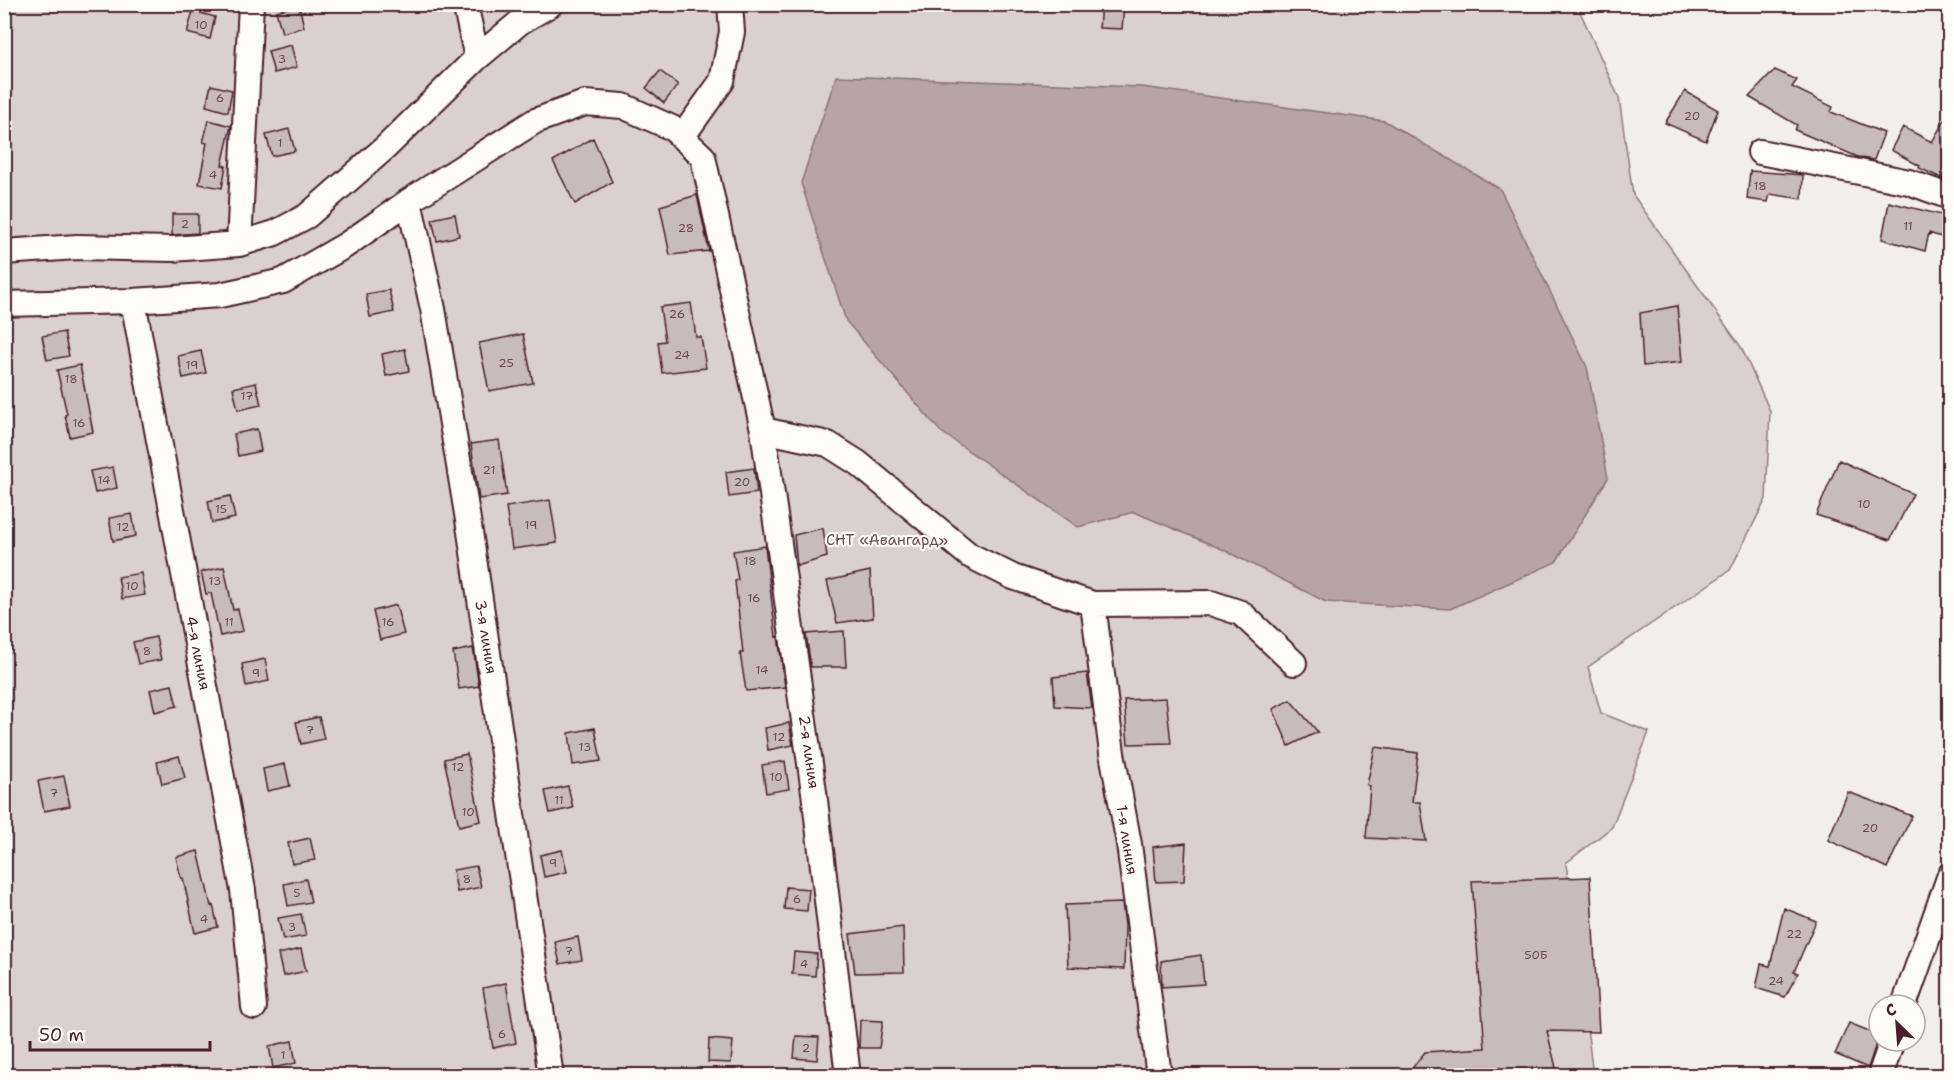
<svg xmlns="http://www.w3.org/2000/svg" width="1954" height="1080" font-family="'Shantell Sans',sans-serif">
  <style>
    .green { fill: #d9d0cf; stroke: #92787d; stroke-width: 1.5 }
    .water { fill: #b7a5a6; stroke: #8b6f75; stroke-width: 1.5 }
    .building { fill: #c8bbbb; stroke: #4a1f2b; stroke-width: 1.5 }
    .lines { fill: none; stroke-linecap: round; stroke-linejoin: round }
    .minor-casing { stroke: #4a1f2b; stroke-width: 28 }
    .minor { stroke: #fdfcf7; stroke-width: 24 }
    .labels { text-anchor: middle; stroke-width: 4.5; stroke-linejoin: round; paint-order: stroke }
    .number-label { font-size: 12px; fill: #6a464f }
    .park-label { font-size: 15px; fill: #6e4b54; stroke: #fdfcf7 }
    .street-label { font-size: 15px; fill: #4a1f2b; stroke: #fdfcf7 }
  </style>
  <rect width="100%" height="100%" fill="#f2efeb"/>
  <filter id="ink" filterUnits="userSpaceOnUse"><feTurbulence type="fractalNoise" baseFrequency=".0167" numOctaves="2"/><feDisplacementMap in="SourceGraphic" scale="12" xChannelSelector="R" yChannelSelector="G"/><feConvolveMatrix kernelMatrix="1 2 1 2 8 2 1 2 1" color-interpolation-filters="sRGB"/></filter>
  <g filter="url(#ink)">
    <path class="green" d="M5,5h1572l42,93 14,97 108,152 29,64 -4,88 -36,71 -142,97 13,46 48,19 -37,95 -46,36 27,212 -1588,1z"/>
    <path class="water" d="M836,76l306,11 243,34 115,68 87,178 21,111 -52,84 -106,47 -124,-7 -104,-53 -88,-37 -56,15 -138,-96 -94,-110 -45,-138z"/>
    <path class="building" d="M1101,4l23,2 -2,23 -23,-1z
      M299,5l5,22 -22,6 -6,-22z
      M193,11l22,6 -5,22 -23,-6z
      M291,45l6,22 -23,6 -6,-22z
      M1775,70l22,10 -5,7 41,20 -2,5 53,21 -10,27 -14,-2 -65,-28 2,-5 -48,-28z
      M660,71l18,14 -14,18 -18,-15z
      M211,85l21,5 -4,22 -22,-6z
      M1685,91l33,19 -12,31 -41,-18z
      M1950,110v72l-31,-14 1,-2 -29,-16 12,-23 29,15z
      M209,120l22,6 -9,39 4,1 -4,22 -23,-4 8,-41 -4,-1z
      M289,129l6,22 -23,5 -6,-21z
      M593,138l19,44 -37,22 -22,-43z
      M1750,171l53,4 -1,24 -32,-5 -2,8 -21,-3z
      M697,195l12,56 -39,4 -10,-49z
      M1889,202l61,15v23l-21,-7 -4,18 -43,-12z
      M172,214h26v19l-26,2z
      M455,214l4,22 -22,5 -5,-22z
      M389,290l5,22 -24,5 -4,-23z
      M691,303l5,34h5l5,31 -44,5 -4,-31 7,-1 -5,-34z
      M1677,306l5,56 -39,4 -3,-53z
      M64,332l5,24 -22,4 -5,-24z
      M523,334l10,49 -44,8 -10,-48z
      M405,349l4,22 -23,5 -4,-22z
      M201,351l5,22 -23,5 -5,-22z
      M80,365l13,67 -23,5 -5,-22 2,-1 -10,-44z
      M256,383l5,22 -23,5 -5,-22z
      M257,429l4,22 -23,5 -4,-22z
      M499,440l8,55 -28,4 -8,-55z
      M1839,460l74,34 -23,46 -74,-25z
      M113,467l4,21 -22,5 -5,-22z
      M754,468l3,25 -28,4 -3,-25z
      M230,496l5,22 -23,5 -4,-22z
      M550,500l7,43 -45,6 -6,-42z
      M132,514l4,22 -23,5 -4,-23z
      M823,528l4,29 -30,9 -3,-31z
      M765,546l11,91 2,-1 7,51 -39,4 -6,-38h3l-8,-72 3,-1 -5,-29z
      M224,567l9,43 5,-1 5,22 -23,5 -9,-43 -5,1 -5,-22z
      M870,571l3,47 -36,5 -10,-42z
      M141,573l4,22 -23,4 -4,-22z
      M396,605l8,29 -24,6 -7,-29z
      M844,631l2,36h-35l-5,-33z
      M156,637l5,23 -23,4 -5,-22z
      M473,648l6,38 -20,3 -6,-37z
      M265,659l4,22 -23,5 -4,-22z
      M1087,673l5,35 -37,-2 -2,-29z
      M172,685l5,21 -22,6 -5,-22z
      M1166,698l5,45 -43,1 -4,-44z
      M1290,700l28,32 -29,14 -16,-37z
      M319,717l5,22 -23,5 -5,-22z
      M789,723l4,22 -25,5 -3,-22z
      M595,728l6,33 -28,4 -4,-32z
      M1375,747l43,6 -6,49h8l6,39 -60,-3 4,-52 -3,-1z
      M467,754l14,67 -22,5 -15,-67z
      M179,756l6,22 -23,6 -5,-22z
      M785,761l4,28 -23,4 -4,-28z
      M285,764l5,22 -23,5 -4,-22z
      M64,776l6,30 -26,5 -6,-30z
      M568,786l5,22 -23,5 -5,-22z
      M1848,792l64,24 -25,52 -59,-28z
      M310,838l5,22 -23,4 -4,-21z
      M1186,843l-2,38 -28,1 -3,-35z
      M562,850l5,22 -23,5 -4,-22z
      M198,851l13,55 2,-1 5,22 -23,6 -12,-55h-2l-5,-21z
      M476,866l5,21 -24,5 -4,-22z
      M1590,877l9,155 -52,-1 11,45h-152l19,-24 60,-4 -13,-167z
      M306,879l5,23 -23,4 -4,-22z
      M786,887l23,2 -2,22 -23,-2z
      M1122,903l3,22 -1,44 -56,-2 -3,-62z
      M1784,908l32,13 -22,51 4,1 -13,24 -29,-9 5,-24 9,2z
      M301,914l5,22 -23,4 -5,-22z
      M903,927l1,45 -49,1 -5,-39z
      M578,937l4,23 -22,4 -5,-22z
      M301,949l5,22 -23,5 -5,-22z
      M794,952l23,2 -2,22 -23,-2z
      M1201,955l3,29 -42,3 -1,-26z
      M506,983l10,60 -23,5 -10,-60z
      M860,1020l23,1 -4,27h-20z
      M1849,1023l30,12 -11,33 -33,-14z
      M796,1036l23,1 -2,23 -23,-2z
      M709,1039l24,2 -2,22 -23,-1z
      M292,1041l4,22 -23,5 -4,-22z"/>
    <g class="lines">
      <defs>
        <path id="minor" d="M465,4l12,54
          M682,137l40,-56 10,-49 -2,-28
          M1760,152l149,30 41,15
          M409,201l24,108 37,223 81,544
          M239,244l12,-240
          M4,252l73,-5 95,2 67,-5 36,-11 32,-17 79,-69 91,-89 43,-36 31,-18
          M133,301l110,589 11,117
          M4,304l129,-3 87,-6 63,-14 63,-36 63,-44 126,-80 50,-18 38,3 49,22 31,29 60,273 65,14 30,19 111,92 44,22 80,27 118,-1 30,10 53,50
          M763,430l51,362 34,284
          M1093,604l19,149 17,91 30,232
          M1904,1005l46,-130
          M1880,1076l12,-35"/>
      </defs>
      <use href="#minor" class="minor-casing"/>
      <use href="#minor" class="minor"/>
    </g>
  </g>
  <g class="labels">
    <g class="number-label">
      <text x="201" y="29">10</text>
      <text x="282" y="63">3</text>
      <text x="220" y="102">6</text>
      <text x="1692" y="120">20</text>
      <text x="280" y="147">1</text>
      <text x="213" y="179">4</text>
      <text x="1760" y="190">18</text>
      <text x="185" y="228">2</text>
      <text x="1908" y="230">11</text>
      <text x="686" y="232">28</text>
      <text x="677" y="318">26</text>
      <text x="682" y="359">24</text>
      <text x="506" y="367">25</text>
      <text x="192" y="369">19</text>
      <text x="71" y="383">18</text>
      <text x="247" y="400">17</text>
      <text x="79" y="427">16</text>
      <text x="489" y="474">21</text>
      <text x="104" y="484">14</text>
      <text x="742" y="486">20</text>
      <text x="1864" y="508">10</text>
      <text x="221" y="513">15</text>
      <text x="531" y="529">19</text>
      <text x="123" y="531">12</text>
      <text x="750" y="565">18</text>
      <text x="215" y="585">13</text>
      <text x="132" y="590">10</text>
      <text x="754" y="602">16</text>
      <text x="229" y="626">11</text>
      <text x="388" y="626">16</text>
      <text x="147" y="655">8</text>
      <text x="762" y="674">14</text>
      <text x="256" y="677">9</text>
      <text x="310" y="734">7</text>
      <text x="779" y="741">12</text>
      <text x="585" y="751">13</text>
      <text x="458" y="771">12</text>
      <text x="776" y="781">10</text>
      <text x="54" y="797">7</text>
      <text x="559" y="804">11</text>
      <text x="468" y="816">10</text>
      <text x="1870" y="832">20</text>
      <text x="553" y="867">9</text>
      <text x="467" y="883">8</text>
      <text x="297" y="897">5</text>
      <text x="797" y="903">6</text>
      <text x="204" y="923">4</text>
      <text x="292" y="931">3</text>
      <text x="1794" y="938">22</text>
      <text x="569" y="955">7</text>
      <text x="1536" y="959">50Б</text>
      <text x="804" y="968">4</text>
      <text x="1776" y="985">24</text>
      <text x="502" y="1038">6</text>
      <text x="806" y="1052">2</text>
      <text x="283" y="1059">1</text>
    </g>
    <g class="park-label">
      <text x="887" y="545">СНТ «Авангард»</text>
    </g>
    <g class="street-label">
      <text transform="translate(486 637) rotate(81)" y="5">3-я линия</text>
      <text transform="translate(198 653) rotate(79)" y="5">4-я линия</text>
      <text transform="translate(809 752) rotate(82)" y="5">2-я линия</text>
      <text transform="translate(1127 840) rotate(81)" y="5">1-я линия</text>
    </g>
  </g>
  <rect width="1954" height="1080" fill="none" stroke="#fdfcf7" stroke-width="24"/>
  <rect x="12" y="12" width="1930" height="1056" fill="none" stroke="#4a1f2b" stroke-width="2" filter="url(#ink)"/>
  <g transform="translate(1897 1023) rotate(335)"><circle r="28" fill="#fdfcf7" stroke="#b5a4a5" stroke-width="1.5"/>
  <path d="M0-4.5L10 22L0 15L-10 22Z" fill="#4a1f2b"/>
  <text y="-9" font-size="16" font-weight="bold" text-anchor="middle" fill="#4a1f2b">С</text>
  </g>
  <path d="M30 1041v9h180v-9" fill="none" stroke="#4a1f2b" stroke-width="3"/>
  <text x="39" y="1041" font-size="18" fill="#4a1f2b" stroke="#fdfcf7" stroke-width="4.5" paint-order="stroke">50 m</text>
</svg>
